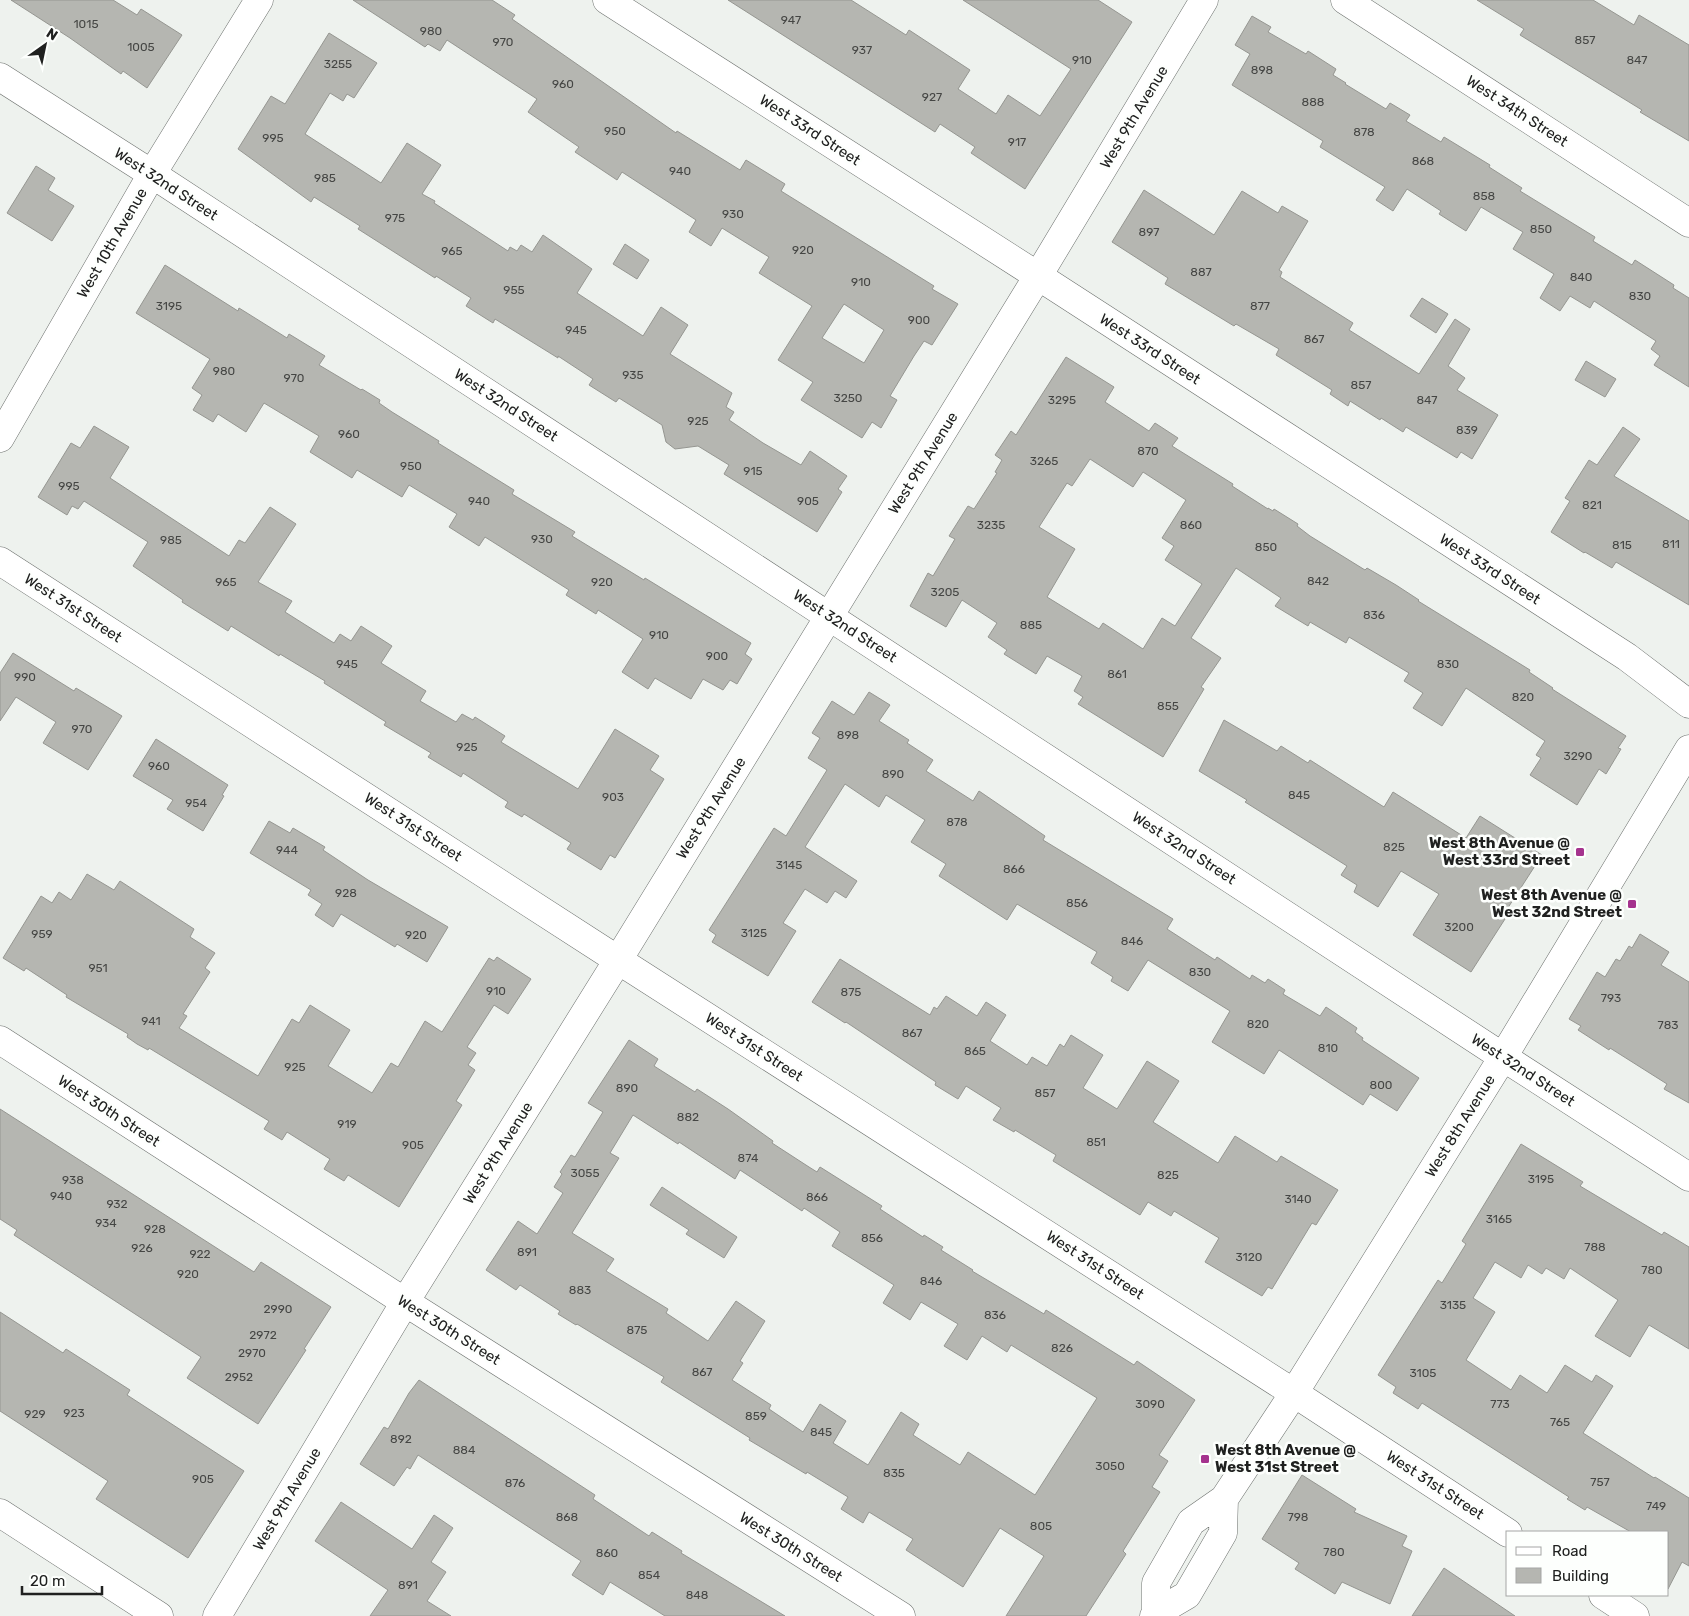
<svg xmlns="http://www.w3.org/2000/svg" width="1689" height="1616" font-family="Rubik,sans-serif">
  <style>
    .building { fill: #b5b6b1; stroke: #959691; fill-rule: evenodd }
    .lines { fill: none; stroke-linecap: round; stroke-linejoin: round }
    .minor-casing { stroke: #6d716e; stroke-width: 29 }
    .minor { stroke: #fff; stroke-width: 28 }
    .poi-dot { fill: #a5338e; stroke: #fdfffd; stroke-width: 2 }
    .labels { text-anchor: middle; stroke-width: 5; stroke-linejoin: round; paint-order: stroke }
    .number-label { font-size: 12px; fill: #454644 }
    .street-label { font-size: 15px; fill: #202120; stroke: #fdfffd }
    .poi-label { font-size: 15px; font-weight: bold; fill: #202120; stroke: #fdfffd; text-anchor: end }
  </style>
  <rect width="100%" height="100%" fill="#eef2ee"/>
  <path class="building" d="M11,0h102l24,15 4,-6 41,26 -35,53 -24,-17 -2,3 -51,-36z
    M353,0h139l23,15 -3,4 164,114 1,-2 63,39 6,-10 39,24 -4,7 153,95 -2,3 26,15 -26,41 -8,-4 -10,15 -24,40 7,4 -16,28 -9,-6 -10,16 -61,-38 12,-18 -35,-22 34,-54 -53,-33 10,-16 -47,-29 -11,18 -22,-14 7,-12 -74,-48 -5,8 -42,-28 4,-5 -51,-35 9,-13 -90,-59 -7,11 -12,-7 -3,3zM844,304l40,26 -20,33 -42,-25z
    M728,0h123l55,35 3,-5 61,40 -12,19 38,25 12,-19 32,21 31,-47 -108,-69h135l34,22 -107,167 -54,-36 4,-6 -35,-23 -5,8z
    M1477,0h116l41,25 5,-10 50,30v96l-49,-29 2,-2 -122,-75 4,-6z
    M1252,16l19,11 -3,5 38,22 2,-3 28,18 -3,6 13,8 -1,1 41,25 4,-6 20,12 -4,6 35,21 3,-5 46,28 -1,2 33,21 -2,3 75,46 -2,4 39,24 3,-5 39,25 -1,3 16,10v89l-35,-22 6,-9 -9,-7 5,-8 -62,-40 -4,7 -20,-12 -10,15 -20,-13 14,-24 -41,-25 10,-17 -42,-25 -15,24 -27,-17 2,-3 -34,-22 -14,22 -17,-11 9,-13 -65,-40 3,-6 -91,-56 18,-31 -15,-9z
    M329,33l48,30 -23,35 -7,-4 -4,7 -13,-8 -25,41 76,49 26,-40 34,22 -19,29 13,7 -1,2 74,48 2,-4 7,4 4,-6 11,7 11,-17 49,34 -15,24 66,43 18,-29 27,18 -18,29 62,39 -6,14 8,5 -5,8 34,23 38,22 9,-14 37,25 -9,13 4,3 -25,40 -93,-58 5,-9 -31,-19 -23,3 -9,-7 -4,-17 -43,-27 -3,4 -27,-17 4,-6 -35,-23v2l-63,-39 -2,4 -27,-17 5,-8 -35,-22 -1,2 -77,-49 2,-3 -46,-29 -3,5 -73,-53 33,-53 14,8z
    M36,166l19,12 -7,12 26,16 -22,35 -45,-28z
    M1144,190l70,45 28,-44 36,22 4,-7 26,15 -29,49 3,2 -2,5 73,46 -4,7 70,44 36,-55 15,10 -22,37 17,12 -8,12 41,25 -26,44 -11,-7 -4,6 -51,-31 -3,5 -22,-14 -1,2 -30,-19 -2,5 -18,-12 2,-4 -56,-35 3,-6 -43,-25 -2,2 -69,-42 3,-6 -56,-36z
    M625,244l24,16 -12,19 -24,-15z
    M165,265l73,46 1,-3 48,30 2,-4 36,22 -6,9 42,25 1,-1 18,11 -1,3 13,9 47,29 -1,2 76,47 -2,4 63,38 -3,4 72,44 1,-2 106,65 -6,11 7,5 -15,25 -7,-4 -7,10 -20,-11 -12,20 -36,-21 -7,11 -26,-17 21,-33 -45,-29 -2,4 -30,-19 3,-5 -84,-53 -6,9 -30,-19 8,-13 -48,-29 -7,12 -45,-27 -5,8 -42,-26 9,-16 -55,-33 -18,29 -28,-18 -5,8 -20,-12 9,-15 -10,-7 18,-29 -74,-46z
    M1422,298l26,16 -12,19 -26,-17z
    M1066,357l48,30 -9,15 44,29 6,-8 23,15 -6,8 61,38 -1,2 36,23v-1l5,3 1,-2 24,15 -1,2 13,10 55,34 2,-2 29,17 23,15 -1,1 112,69 -1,2 24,16 -1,1 74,47 -8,12 3,1 -15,25 -7,-5 -22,36 -47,-30 11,-17 -5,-3 9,-14 -79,-53 -24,38 -29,-18 10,-15 -19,-12 5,-8 -60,-36 -3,6 -36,-21 -2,4 -33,-20 6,-8 -45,-30 -45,70 30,20 -20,29 3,2 -41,68 -85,-53 5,-7 -9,-6 8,-15 -35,-20 -11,18 -32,-20 3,-4 -19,-13 9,-14 -35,-23 -16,27 -36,-21 18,-33 5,3 22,-37 -6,-3 19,-30 6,3 23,-36 -2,-1 7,-12 -7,-5 16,-24 5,4zM1090,459l43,28 10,-15 43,28 -24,38 12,8 -9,14 37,24 -27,42 -13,-8 -19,31 -40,-26 -4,6 -52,-32 28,-48 -36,-22 28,-44 5,3z
    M1586,361l30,18 -11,18 -30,-17z
    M94,426l35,21 -19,31 119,78 10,-16 6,3 25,-36 26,17 -38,58 34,19 -7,11 49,31 6,-9 11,7 10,-15 31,20 -11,17 45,28 -6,10 36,21 6,-8 11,6 2,-3 30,19 -4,6 77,47 37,-60 44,27 -9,14 14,9 -49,79 -5,-3 -9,15 -34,-21 4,-6 -47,-29 -2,3 -17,-10 3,-5 -45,-29 -2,4 -33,-20 3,-4 -47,-28 2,-3 -62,-39 1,-2 -45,-27 -1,2 -48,-30 -3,5 -46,-29 1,-2 -50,-34 15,-24 -64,-41 -6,8 -6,-3 -5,9 -29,-18 33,-54 9,5z
    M1623,427l17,12 -26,37 75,45v84l-73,-43 -4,6 -27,-16 -1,1 -33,-21 19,-31 -5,-3 24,-38 8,5z
    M13,653l61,38 2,-3 46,28 -34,54 -45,-27 13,-21 -40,-25 -16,24v-48z
    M869,692l21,13 -11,16 30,19 -2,3 26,17 -7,11 47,30 6,-10 66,45 -2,4 130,79 -6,10 48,31 2,-3 33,22 2,-4 13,8 3,-4 17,11 -2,4 37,22 6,-9 31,21 -2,4 8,6 -1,2 57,38 -22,33 -27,-17 -7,11 -84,-55 -15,24 -52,-32 18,-31 -82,-51 -20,31 -17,-10 2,-4 -22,-14 6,-11 -80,-48 -10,16 -68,-44 7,-12 -35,-22 14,-22 -39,-25 -7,12 -34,-23 -40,63 52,34 -11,17 -11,-7 -8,12 -22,-14 -22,34 13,8 -28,45 -56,-34 4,-7 -7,-5 65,-102 12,8 41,-66 -19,-12 12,-20 -8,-5 20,-32 22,14z
    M1224,720l53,31 4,-5 27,17 2,-3 74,47 9,-15 73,46 14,-22 62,39 -40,62 3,2 -34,53 -58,-37 26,-41 -38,-23 -23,36 -24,-15 3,-7 -16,-10 6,-9 -102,-64 2,-2 -48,-29z
    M156,739l72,46 -6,10 2,1 -21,35 -36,-22 6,-9 -40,-24z
    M269,821l21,12 3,-5 32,19 -2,3 45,30 80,47 -21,35 -30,-18 -2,3 -54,-33 -8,13 -18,-12 7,-11 -14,-9 3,-5 -61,-37z
    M87,874l27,16 6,-9 74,48 -4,8 25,16 -10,15 5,4 -27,42 4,2 -8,12 79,48 34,-57 7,4 11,-18 40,25 -22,36 44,27 19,-30 7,4 27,-46 17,11 47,-74 5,3 3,-4 34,22 -23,35 -14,-9 -27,42 9,6 -8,12 7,5 -19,31 6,4 -63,102 -51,-32 -4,6 -20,-12 6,-10 -43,-27 -5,8 -18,-11 5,-8 -120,-73 -1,2 -11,-6 -10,-7 1,-3 -62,-37 1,-2 -41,-27 -2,3 -21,-13 38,-62 11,7 7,-11 12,8z
    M1640,934l29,18 -8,13 28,17v121l-25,-14 3,-5 -57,-36 -1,2 -31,-20 3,-4 -12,-7 28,-47 8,5 11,-18 4,2 9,-15 3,2z
    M840,959l90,56 4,-8 3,2 9,-13 31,20 9,-14 20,13 -16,26 37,24 5,-8 15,9 13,-22 4,3 7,-12 32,20 -20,33 34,21 30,-48 32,20 -26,41 65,41 17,-27 42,26 4,-6 57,34 -22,35 -4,-2 -40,66 -4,-2 -6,9 -57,-34 14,-24 -45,-27 -3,5 -23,-14 -8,13 -87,-54 3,-6 -41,-25 -1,2 -21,-12 8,-12 -35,-22 -8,13 -23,-14 1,-3 -90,-60 -1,1 -33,-21z
    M629,1040l29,19 -4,7 41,26 2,-3 31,20 45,32 -1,2 37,24 8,5 3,-5 62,39 -2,3 43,28 1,-2 19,12 -2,3 32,20 -1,1 72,43 2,-4 88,55 3,-4 58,39 -36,55 9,6 -16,26 8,5 -37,59 3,3 -40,62h-80l38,-60 -44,-28 -37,59 -57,-37 7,-11 -44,-27 -6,11 -22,-14 7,-12 -41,-25 -1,2 -57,-34 1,-2 -89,-56 3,-5 -87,-53 -1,1 -18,-11 2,-3 -40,-26 -4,5 -30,-20 32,-49 19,13 26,-41 -9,-6 8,-13 -2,-2 11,-17 4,2 28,-45 -15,-9zM633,1115l45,29 1,-2 56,37 5,-9 62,41 2,-3 36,24 -8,14 62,39 -11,18 27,17 11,-18 37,22 -14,22 23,14 15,-24 25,16 4,-7 86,53 -62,97 -67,-43 -8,13 -47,-30 6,-11 -18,-12 -33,53 -35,-22 13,-22 -26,-17 -17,28 -34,-23 2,-4 -39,-25 11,-17 -3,-2 25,-40 -29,-20 -28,40 -42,-28 2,-4 -62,-38 8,-12 -42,-26 47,-75 -9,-5z
    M0,1109l254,163 7,-10 70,45 -27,42 2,1 -48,74 -71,-46 14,-21 -187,-122 3,-5 -17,-11z
    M1521,1144l62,38 -3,4 82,49 2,-3 25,15v102l-40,-24 -19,32 -35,-21 23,-36 -48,-32 -6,11 -18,-11 -4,6 -14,-9 -7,13 -26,-16 -22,36 22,14 -29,48 45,30 9,-15 27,18 18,-28 27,17 4,-7 17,11 -30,47 71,45 1,-1 34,21v68l-7,-4 -14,27v-57h-37l-44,-25 -2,3 -18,-11 2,-2 -147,-94 -4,6 -25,-16 3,-6 -18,-12 60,-95 4,3 24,-39 -4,-3z
    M662,1187l75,50 -13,21 -38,-24 3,-4 -39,-25z
    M0,1312l63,41 3,-4 64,41 -3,5 117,76 -56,87 -92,-59 12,-18 -108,-70z
    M419,1380l176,115 -2,4 56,37 3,-4 30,19 -1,2 104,63h-120l-55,-34 -7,13 -31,-20 9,-14 -163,-106 -8,14 -3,-2 -13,19 -34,-22 24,-37 4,2 21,-36z
    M1302,1475l54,34 -2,3 53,24 -5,10 10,5 -22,53 -48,-22 -7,12 -40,-25 4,-6 -37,-24z
    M341,1502l71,47 22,-34 19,13 -22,34 15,10 -19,29 24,15h-81l18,-26 -73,-49z
    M1444,1568l71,48h-103z"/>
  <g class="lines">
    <defs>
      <path id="minor" d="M607,0l431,276 589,381 62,47
        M1345,0l344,223
        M0,77l152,97 1351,883 186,120
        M0,438l152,-264 107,-174
        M0,561l618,399 676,433 214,140
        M0,1040l405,262 496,314
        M0,1513l159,103
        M1603,1595l32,21
        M1156,1613l31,-18 36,-62 1,-34
        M217,1616l188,-314 213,-342 420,-684 166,-276
        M1154,1616l2,-3v-30l35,-61 33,-23 70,-106 209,-336 186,-308"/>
    </defs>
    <use href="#minor" class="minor-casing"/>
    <use href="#minor" class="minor"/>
  </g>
  <g class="poi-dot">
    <rect x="1575" y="847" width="10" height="10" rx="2.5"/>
    <rect x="1627" y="899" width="10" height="10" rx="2.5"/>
    <rect x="1200" y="1454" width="10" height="10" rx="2.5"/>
  </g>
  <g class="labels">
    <g class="number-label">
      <text x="791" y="24">947</text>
      <text x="86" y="28">1015</text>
      <text x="431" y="35">980</text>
      <text x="1585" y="44">857</text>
      <text x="503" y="46">970</text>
      <text x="141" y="51">1005</text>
      <text x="862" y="54">937</text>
      <text x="1082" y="64">910</text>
      <text x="1637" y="64">847</text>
      <text x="338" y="68">3255</text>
      <text x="1262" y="74">898</text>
      <text x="563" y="88">960</text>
      <text x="932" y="101">927</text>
      <text x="1313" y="106">888</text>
      <text x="615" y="135">950</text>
      <text x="1364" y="136">878</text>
      <text x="273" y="142">995</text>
      <text x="1017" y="146">917</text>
      <text x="1423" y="165">868</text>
      <text x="680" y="175">940</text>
      <text x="325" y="182">985</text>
      <text x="1484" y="200">858</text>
      <text x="733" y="218">930</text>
      <text x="395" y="222">975</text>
      <text x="1541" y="233">850</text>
      <text x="1149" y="236">897</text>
      <text x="803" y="254">920</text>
      <text x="452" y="255">965</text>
      <text x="1201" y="276">887</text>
      <text x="1581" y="281">840</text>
      <text x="861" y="286">910</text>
      <text x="514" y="294">955</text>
      <text x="1640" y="300">830</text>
      <text x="169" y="310">3195</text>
      <text x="1260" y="310">877</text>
      <text x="919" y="324">900</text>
      <text x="576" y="334">945</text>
      <text x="1314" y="343">867</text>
      <text x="224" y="375">980</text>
      <text x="633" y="379">935</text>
      <text x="294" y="382">970</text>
      <text x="1361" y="389">857</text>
      <text x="848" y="402">3250</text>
      <text x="1062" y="404">3295</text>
      <text x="1427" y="404">847</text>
      <text x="698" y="425">925</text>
      <text x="1467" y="434">839</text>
      <text x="349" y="438">960</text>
      <text x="1148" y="455">870</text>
      <text x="1044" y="465">3265</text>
      <text x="411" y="470">950</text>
      <text x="753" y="475">915</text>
      <text x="69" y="490">995</text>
      <text x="479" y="505">940</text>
      <text x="808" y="505">905</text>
      <text x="1592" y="509">821</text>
      <text x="991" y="529">3235</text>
      <text x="1191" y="529">860</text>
      <text x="542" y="543">930</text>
      <text x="171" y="544">985</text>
      <text x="1671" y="548">811</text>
      <text x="1622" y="549">815</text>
      <text x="1266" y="551">850</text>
      <text x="1318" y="585">842</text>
      <text x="226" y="586">965</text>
      <text x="602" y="586">920</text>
      <text x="945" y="596">3205</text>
      <text x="1374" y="619">836</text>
      <text x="1031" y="629">885</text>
      <text x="659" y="639">910</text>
      <text x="717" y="660">900</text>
      <text x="347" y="668">945</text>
      <text x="1448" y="668">830</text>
      <text x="1117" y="678">861</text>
      <text x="25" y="681">990</text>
      <text x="1523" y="701">820</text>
      <text x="1168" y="710">855</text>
      <text x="82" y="733">970</text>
      <text x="848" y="739">898</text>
      <text x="467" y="751">925</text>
      <text x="1578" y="760">3290</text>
      <text x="159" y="770">960</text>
      <text x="893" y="778">890</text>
      <text x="1299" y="799">845</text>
      <text x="613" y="801">903</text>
      <text x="196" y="807">954</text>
      <text x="957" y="826">878</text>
      <text x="1394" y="851">825</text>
      <text x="287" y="854">944</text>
      <text x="789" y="869">3145</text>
      <text x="1014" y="873">866</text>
      <text x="346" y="897">928</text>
      <text x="1077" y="907">856</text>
      <text x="1459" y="931">3200</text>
      <text x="754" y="937">3125</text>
      <text x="42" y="938">959</text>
      <text x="416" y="939">920</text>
      <text x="1132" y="945">846</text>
      <text x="98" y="972">951</text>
      <text x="1200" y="976">830</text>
      <text x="496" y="995">910</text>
      <text x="851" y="996">875</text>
      <text x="1611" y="1002">793</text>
      <text x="151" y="1025">941</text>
      <text x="1258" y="1028">820</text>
      <text x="1668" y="1029">783</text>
      <text x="912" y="1037">867</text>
      <text x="1328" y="1052">810</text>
      <text x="975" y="1055">865</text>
      <text x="295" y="1071">925</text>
      <text x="1381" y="1089">800</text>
      <text x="627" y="1092">890</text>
      <text x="1045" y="1097">857</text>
      <text x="688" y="1121">882</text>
      <text x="347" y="1128">919</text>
      <text x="1096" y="1146">851</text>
      <text x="413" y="1149">905</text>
      <text x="748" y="1162">874</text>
      <text x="585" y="1177">3055</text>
      <text x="1168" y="1179">825</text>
      <text x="1541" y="1183">3195</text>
      <text x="73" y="1184">938</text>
      <text x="61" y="1200">940</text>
      <text x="817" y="1201">866</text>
      <text x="1298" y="1203">3140</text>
      <text x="117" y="1208">932</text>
      <text x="1499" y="1223">3165</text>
      <text x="106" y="1227">934</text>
      <text x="155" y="1233">928</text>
      <text x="872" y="1242">856</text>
      <text x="1595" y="1251">788</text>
      <text x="142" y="1252">926</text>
      <text x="527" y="1256">891</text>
      <text x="200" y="1258">922</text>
      <text x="1249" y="1261">3120</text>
      <text x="1652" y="1274">780</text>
      <text x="188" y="1278">920</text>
      <text x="931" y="1285">846</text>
      <text x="580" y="1294">883</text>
      <text x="1453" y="1309">3135</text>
      <text x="278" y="1313">2990</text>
      <text x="995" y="1319">836</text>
      <text x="637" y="1334">875</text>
      <text x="263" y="1339">2972</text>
      <text x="1062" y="1352">826</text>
      <text x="252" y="1357">2970</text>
      <text x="702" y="1376">867</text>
      <text x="1423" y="1377">3105</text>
      <text x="239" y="1381">2952</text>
      <text x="1150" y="1408">3090</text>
      <text x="1500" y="1408">773</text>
      <text x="74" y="1417">923</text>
      <text x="35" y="1418">929</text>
      <text x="756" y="1420">859</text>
      <text x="1560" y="1426">765</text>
      <text x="821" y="1436">845</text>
      <text x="401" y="1443">892</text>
      <text x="464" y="1454">884</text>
      <text x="1110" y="1470">3050</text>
      <text x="894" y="1477">835</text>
      <text x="203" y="1483">905</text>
      <text x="1600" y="1486">757</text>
      <text x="515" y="1487">876</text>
      <text x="1656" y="1510">749</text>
      <text x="567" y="1521">868</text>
      <text x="1298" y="1521">798</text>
      <text x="1041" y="1530">805</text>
      <text x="1334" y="1556">780</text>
      <text x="607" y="1557">860</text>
      <text x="649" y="1579">854</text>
      <text x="408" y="1589">891</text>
      <text x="697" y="1599">848</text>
    </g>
    <g class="street-label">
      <text transform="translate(1517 111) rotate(33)" y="5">West 34th Street</text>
      <text transform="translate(1134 117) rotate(-59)" y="5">West 9th Avenue</text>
      <text transform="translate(810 130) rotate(33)" y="5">West 33rd Street</text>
      <text transform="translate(166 184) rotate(33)" y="5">West 32nd Street</text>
      <text transform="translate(112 243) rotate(-60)" y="5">West 10th Avenue</text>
      <text transform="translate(1150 349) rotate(33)" y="5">West 33rd Street</text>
      <text transform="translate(506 405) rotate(33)" y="5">West 32nd Street</text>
      <text transform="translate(923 463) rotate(-58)" y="5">West 9th Avenue</text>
      <text transform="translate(1490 569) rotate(33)" y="5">West 33rd Street</text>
      <text transform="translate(73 608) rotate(33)" y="5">West 31st Street</text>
      <text transform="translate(845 626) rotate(33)" y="5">West 32nd Street</text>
      <text transform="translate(711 808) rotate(-58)" y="5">West 9th Avenue</text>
      <text transform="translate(413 827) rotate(33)" y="5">West 31st Street</text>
      <text transform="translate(1184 848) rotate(33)" y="5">West 32nd Street</text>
      <text transform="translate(754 1047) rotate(33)" y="5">West 31st Street</text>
      <text transform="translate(1523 1070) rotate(33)" y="5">West 32nd Street</text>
      <text transform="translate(109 1111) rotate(33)" y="5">West 30th Street</text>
      <text transform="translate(1460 1126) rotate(-58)" y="5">West 8th Avenue</text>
      <text transform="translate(498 1153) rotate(-58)" y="5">West 9th Avenue</text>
      <text transform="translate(1095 1265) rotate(33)" y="5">West 31st Street</text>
      <text transform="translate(449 1330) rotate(32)" y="5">West 30th Street</text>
      <text transform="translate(1435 1485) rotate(33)" y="5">West 31st Street</text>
      <text transform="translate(287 1499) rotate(-59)" y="5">West 9th Avenue</text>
      <text transform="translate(791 1547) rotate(32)" y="5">West 30th Street</text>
    </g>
    <g class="poi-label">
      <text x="1570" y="848">West 8th Avenue @<tspan x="1570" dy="17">West 33rd Street</tspan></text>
      <text x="1622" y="900">West 8th Avenue @<tspan x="1622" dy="17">West 32nd Street</tspan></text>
      <text x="1215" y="1455" text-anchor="start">West 8th Avenue @<tspan x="1215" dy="17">West 31st Street</tspan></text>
    </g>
  </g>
  <rect x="1506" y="1531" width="162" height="65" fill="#fdfffd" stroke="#a5a6a5"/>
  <rect x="1516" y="1547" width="25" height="8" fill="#ffffff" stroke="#a5a6a5"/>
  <text x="1552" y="1556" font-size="15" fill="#202120">Road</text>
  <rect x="1516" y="1568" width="25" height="15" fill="#b5b6b1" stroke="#a5a6a5"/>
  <text x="1552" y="1581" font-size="15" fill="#202120">Building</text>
  <g transform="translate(45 45) rotate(33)" stroke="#fdfffd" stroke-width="4" paint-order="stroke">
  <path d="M0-4L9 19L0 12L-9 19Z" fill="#202120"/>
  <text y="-8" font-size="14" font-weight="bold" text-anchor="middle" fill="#202120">N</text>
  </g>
  <path d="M22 1586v8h80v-8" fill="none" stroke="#202120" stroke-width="2.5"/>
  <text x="30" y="1586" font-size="15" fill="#202120" stroke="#fdfffd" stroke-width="4" paint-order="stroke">20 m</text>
</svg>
